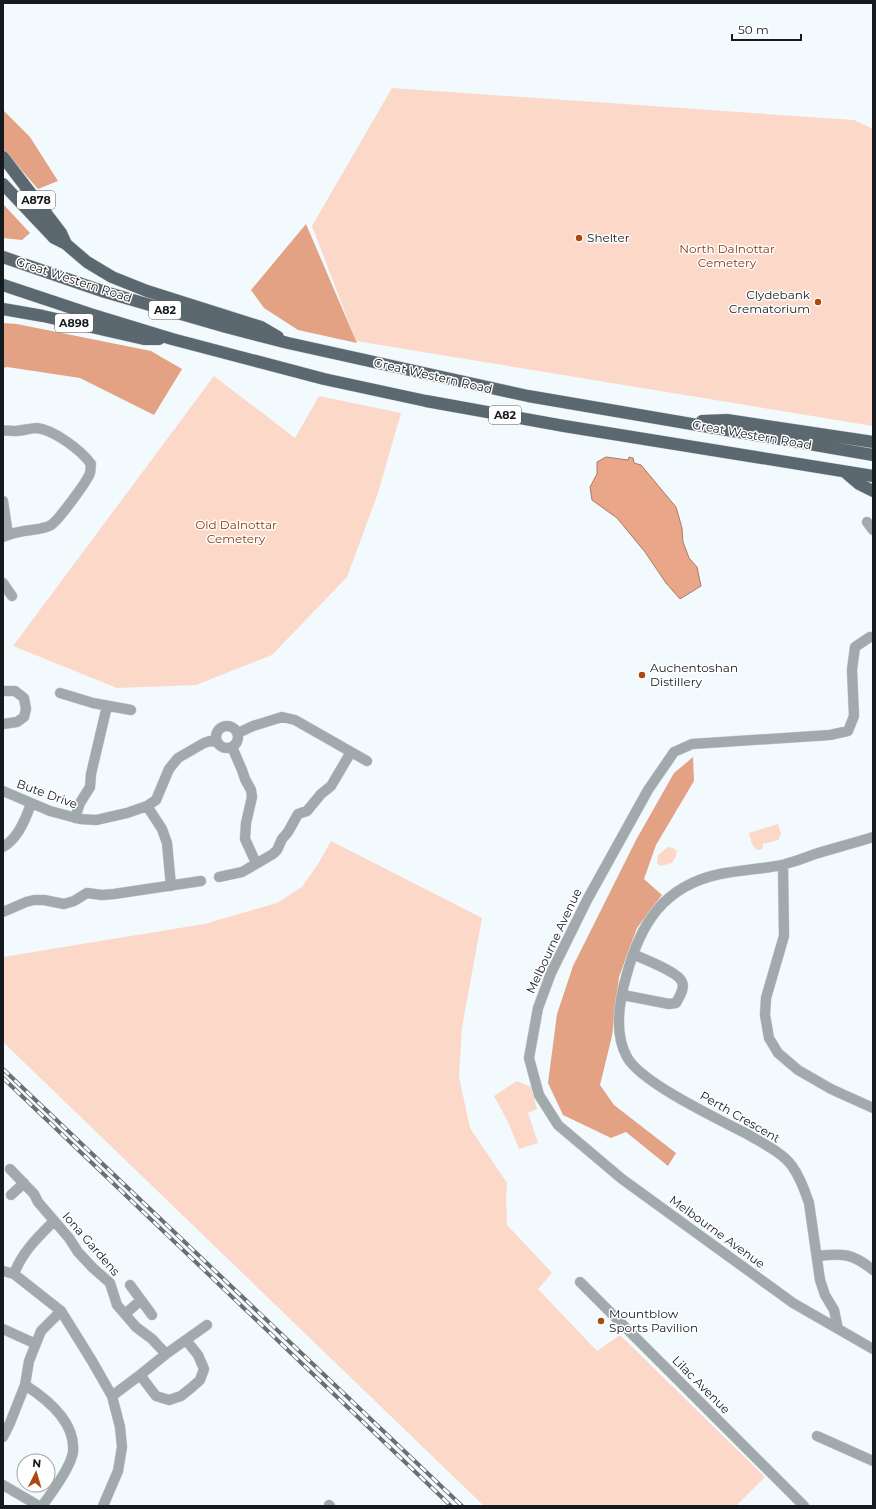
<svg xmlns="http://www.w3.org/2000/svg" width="876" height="1509" font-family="Montserrat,sans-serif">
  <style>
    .green { fill: #fbd8c8 }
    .forest { fill: #e4a284 }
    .water { fill: #e9a688; stroke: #a97c68 }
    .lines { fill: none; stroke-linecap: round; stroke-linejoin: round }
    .minor-casing { stroke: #cfd6da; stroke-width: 11 }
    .primary-casing { stroke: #cfd6da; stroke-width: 13 }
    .minor { stroke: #a2a9ad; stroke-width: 10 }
    .primary { stroke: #5b686f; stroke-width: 12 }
    .rail-casing { stroke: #697073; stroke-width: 4 }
    .rail { stroke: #fff; stroke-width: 2.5; stroke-dasharray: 8; stroke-linecap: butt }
    .poi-dot { fill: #ad4a11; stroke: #fff; stroke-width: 1.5 }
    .labels { text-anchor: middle; stroke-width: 3; stroke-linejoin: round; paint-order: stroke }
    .shield { fill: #fff; stroke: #5a5f61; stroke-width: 1 }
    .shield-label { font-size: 11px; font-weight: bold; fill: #141a1d }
    .poi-label { font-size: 12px; fill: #141a1d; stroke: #fff; text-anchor: start }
    .park-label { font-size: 12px; fill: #88390c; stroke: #fff }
    .street-label { font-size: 12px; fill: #141a1d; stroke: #fff }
  </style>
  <rect width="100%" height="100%" fill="#f3fafe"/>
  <path class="green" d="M392,88l462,32 19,9v297l-517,-85 -44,-115z
    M214,376l81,62 24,-42 82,17 -23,80 -31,84 -75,78 -76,30 -79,3 -104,-42z
    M778,824l3,10 -3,6 -15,4v4l-3,2c-8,0 -9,-10 -11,-17z
    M331,841l151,77 -20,109 -3,50 11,51 37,55 -1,13 1,29 45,48 -14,16 59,62 23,-16 145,142 -29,29h-252l-481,-464v-85l201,-33 73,-21 25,-16 16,-23z
    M668,847l5,1 4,3 -1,5 -4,7 -12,3 -3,-3 1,-8z
    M517,1081l14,6 6,22 -9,4 10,30 -19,6 -11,-27 -14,-26z"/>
  <path class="forest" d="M3,110l27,27 28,44 -20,8 -35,-40z
    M3,204l27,29 -8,7 -19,-2z
    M306,224l51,119 -59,-13 -34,-22 -13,-18z
    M3,323l14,1 134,27 31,18 -28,46 -74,-37 -73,-11 -4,1z
    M693,757l1,24 -38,64 -12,34 18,16 -25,33 -18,49 -7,59 -12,49 14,20 62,48 -8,13 -42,-34 -15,6 -48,-23 -15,-32 9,-69 16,-48 63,-126 38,-67z"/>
  <path class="water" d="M606,457l22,3 1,-3 4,1 1,5 7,2 35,42 6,21 1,14 6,16 8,9 4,19 -21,13 -14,-16 -21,-31 -28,-34 -25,-18 -2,-13 7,-13v-12z"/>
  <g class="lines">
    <defs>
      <path id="minor" d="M3,431c4,-1 8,0 12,0 7,0 15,-3 22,-3 17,2 44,22 54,36 -1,2 0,6 -1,9 -2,7 -32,48 -39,52 -8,5 -18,4 -27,6 -7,1 -14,3 -21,6
        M3,501l5,34
        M867,522l6,8
        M3,583l9,13
        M873,637h-3l-15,10 -3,23 2,46 -6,15 -18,4 -138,9 -18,8 -26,38 -61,110 -36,73 -13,35 -9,50 10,37 19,30 64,54 171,124 80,46
        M3,691h12l9,7 2,11 -2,8 -7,5 -14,2
        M60,693l33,10 38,7
        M216 737a11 11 0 1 1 22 0a11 11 0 1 1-22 0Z
        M238,733l15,-7 29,-9 13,3 72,41
        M232,747l10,23 3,9 6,11 1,7 -6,26 -1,16 11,24
        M3,791l47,20 30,8 16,1 31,-7 20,-7 9,-6 13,-31 9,-11 26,-15 6,-2 6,1
        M147,806l15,23 5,14 4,43
        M75,818l5,-15 10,-16 1,-13 16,-68
        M3,847c14,-8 23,-28 28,-44
        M783,865l1,71 -18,62 -1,17 4,23 9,15 20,17 33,19 42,19
        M219,877l23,-5 31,-18 4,-4 5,-11 6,-7 10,-18 9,-3 14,-17 10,-8 20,-34
        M3,912l23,-10 8,-2h10l20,4 10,-3 13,-8 15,2 12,-1 87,-13
        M623,995l46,9 7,-1c3,-6 9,-14 6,-21 -3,-10 -39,-23 -49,-28
        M10,1169l24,25 4,8 31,36 9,14 15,16 17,15 7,22 19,22 16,12 14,15
        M11,1195l13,-12
        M817,1256c26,-3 35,-3 56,14
        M3,1271l11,3 47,37 31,50 20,35 8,31 2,20 -4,24 -15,35
        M14,1274c8,-22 24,-37 40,-53
        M580,1282l224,224
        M130,1285l22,30
        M125,1314l16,-14
        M3,1329l33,15
        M838,1329l-4,-19 -9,-15 -5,-15 -11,-77c-4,-12 -9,-26 -17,-37 -9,-13 -30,-23 -43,-31 -29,-15 -108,-52 -122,-78 -13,-23 -8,-55 -1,-80 14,-53 37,-91 94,-103 20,-4 42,-5 62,-9 11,-3 23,-7 33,-11 20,-6 39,-11 58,-17
        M140,1375l16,21 13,4 12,-4 10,-8 9,-8 4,-11 -6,-14 -12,-15
        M25,1385c22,14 51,37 48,67 -2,14 -22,42 -31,54
        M112,1396l28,-21 26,-21 41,-29
        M817,1436l56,25
        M3,1437l7,-14 15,-38 4,-24 12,-30 20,-20
        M3,1485l36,21
        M329,1505l1,1"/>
      <path id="primary" d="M3,157l58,76 5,11
        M3,184l51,54 12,6 21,18 25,15 35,14 114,36 17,10
        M3,257l102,35 121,35 62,16 240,53 345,59
        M3,285l87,29 82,25 152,40 102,22 138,25 309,50
        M3,309l40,7 101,23h15
        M702,421l25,-1 146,22
        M845,472l14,12 14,7"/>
    </defs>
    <use href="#minor" class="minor-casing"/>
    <use href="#primary" class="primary-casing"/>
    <use href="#minor" class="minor"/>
    <use href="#primary" class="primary"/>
    <defs>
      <path id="rail" d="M3,1069l459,437
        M3,1078l448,428"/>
    </defs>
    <use href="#rail" class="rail-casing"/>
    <use href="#rail" class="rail"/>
  </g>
  <g class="poi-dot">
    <circle cx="579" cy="238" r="4"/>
    <circle cx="818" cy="302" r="4"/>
    <circle cx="642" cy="675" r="4"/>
    <circle cx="601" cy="1321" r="4"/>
  </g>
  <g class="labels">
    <g class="shield">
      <rect x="17" y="191" width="38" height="18" rx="3"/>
      <rect x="149" y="301" width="32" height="18" rx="3"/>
      <rect x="55" y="314" width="38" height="18" rx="3"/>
      <rect x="489" y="406" width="32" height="18" rx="3"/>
    </g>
    <g class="shield-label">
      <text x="36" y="204">A878</text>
      <text x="165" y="314">A82</text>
      <text x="74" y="327">A898</text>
      <text x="505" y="419">A82</text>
    </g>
    <g class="poi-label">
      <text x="587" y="242">Shelter</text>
      <text x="810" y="299" text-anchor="end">Clydebank<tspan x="810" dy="14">Crematorium</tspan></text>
      <text x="650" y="672">Auchentoshan<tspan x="650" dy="14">Distillery</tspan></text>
      <text x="609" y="1318">Mountblow<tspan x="609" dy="14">Sports Pavilion</tspan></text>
    </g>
    <g class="park-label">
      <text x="727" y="253">North Dalnottar<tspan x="727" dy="14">Cemetery</tspan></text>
      <text x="236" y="529">Old Dalnottar<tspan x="236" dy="14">Cemetery</tspan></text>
    </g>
    <g class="street-label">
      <text transform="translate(74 280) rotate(18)" y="4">Great Western Road</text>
      <text transform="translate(433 376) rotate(13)" y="4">Great Western Road</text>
      <text transform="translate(752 435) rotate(10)" y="4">Great Western Road</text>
      <text transform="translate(47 794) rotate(20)" y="4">Bute Drive</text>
      <text transform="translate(554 941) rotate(-65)" y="4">Melbourne Avenue</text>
      <text transform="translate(740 1117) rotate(30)" y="4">Perth Crescent</text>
      <text transform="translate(717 1232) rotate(36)" y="4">Melbourne Avenue</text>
      <text transform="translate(91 1244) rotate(49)" y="4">Iona Gardens</text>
      <text transform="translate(701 1385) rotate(45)" y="4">Lilac Avenue</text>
    </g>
  </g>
  <rect width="876" height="1509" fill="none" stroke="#141a1d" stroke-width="8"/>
  <g transform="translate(36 1473) rotate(5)"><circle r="19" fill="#ffffff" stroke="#a1a3a5"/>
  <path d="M0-3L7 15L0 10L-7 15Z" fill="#ad4a11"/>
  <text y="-6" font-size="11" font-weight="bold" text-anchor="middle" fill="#141a1d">N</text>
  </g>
  <path d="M732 34v6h69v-6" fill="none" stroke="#141a1d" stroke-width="2"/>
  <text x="738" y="34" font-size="12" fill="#141a1d" stroke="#ffffff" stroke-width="3" paint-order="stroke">50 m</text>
</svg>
